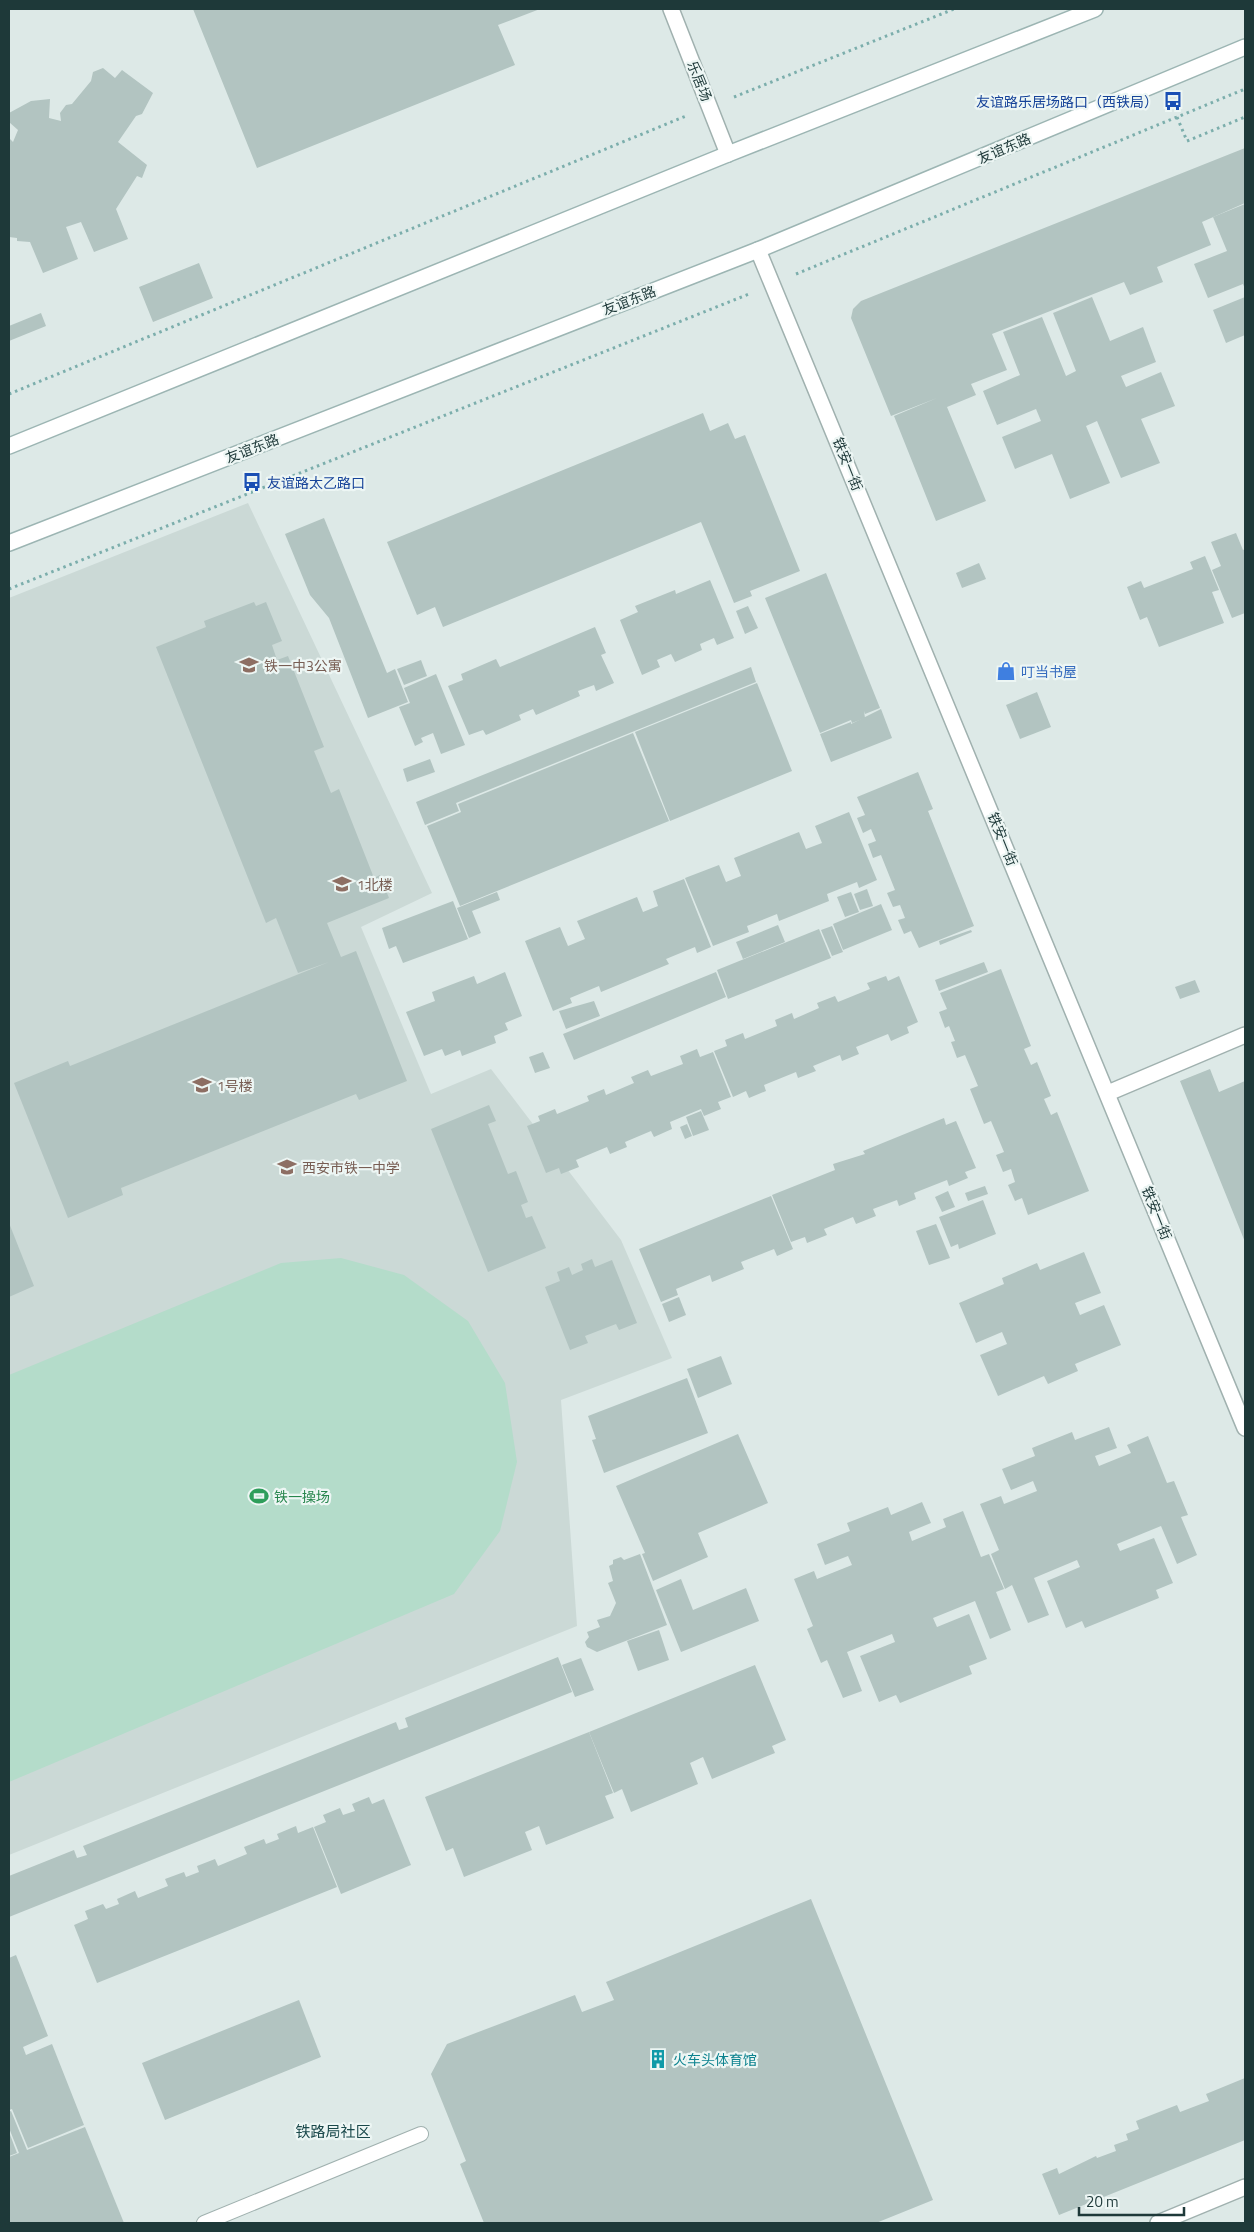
<svg xmlns="http://www.w3.org/2000/svg" width="1254" height="2232" font-family="'Titillium Web','Noto Sans SC',sans-serif">
  <style>
    .built { fill: #cbd9d6 }
    .green { fill: #b4dcca }
    .building { fill: #b2c4c1 }
    .lines { fill: none; stroke-linecap: round; stroke-linejoin: round }
    .service-casing { stroke: #a0b1af; stroke-width: 16 }
    .minor-casing { stroke: #a0b1af; stroke-width: 18 }
    .tertiary-casing { stroke: #a0b1af; stroke-width: 18 }
    .secondary-casing { stroke: #9cb5b3; stroke-width: 18 }
    .path { stroke: #7caeac; stroke-width: 3; stroke-dasharray: 2.5 4; stroke-linecap: butt }
    .service { stroke: #fff; stroke-width: 14 }
    .minor { stroke: #fff; stroke-width: 15 }
    .tertiary { stroke: #fff; stroke-width: 15 }
    .secondary { stroke: #fff; stroke-width: 15 }
    .labels { text-anchor: middle; dominant-baseline: central; stroke-width: 4.5; stroke-linejoin: round; paint-order: stroke }
    .street-label { font-size: 14px; fill: #1e3939; stroke: #edf6f4 }
    .transit-label { font-size: 14px; fill: #164399; stroke: #edf6f4; text-anchor: end }
    .education-label { font-size: 14px; fill: #785e54; stroke: #edf6f4; text-anchor: start }
    .shop-label { font-size: 14px; fill: #366cbe; stroke: #edf6f4; text-anchor: start }
    .leisure-label { font-size: 14px; fill: #27864d; stroke: #edf6f4; text-anchor: start }
    .culture-label { font-size: 14px; fill: #0d838f; stroke: #edf6f4; text-anchor: start }
    .neighbourhood-label { font-size: 15px; fill: #1a494b; stroke: #edf6f4 }
  </style>
  <rect width="100%" height="100%" fill="#dde9e7"/>
  <polygon class="built" points="248,503 432,893 361,927 431,1094 491,1069 621,1240 672,1358 561,1400 577,1626 9,1855 9,598"/>
  <polygon class="green" points="341,1258 404,1275 468,1321 505,1383 517,1462 500,1531 454,1594 9,1782 9,1375 281,1263"/>
  <g class="building">
    <polygon points="193,9 540,9 498,25 515,65 257,168"/>
    <polygon points="103,68 115,78 122,70 153,93 142,114 136,116 118,142 147,165 142,178 137,176 116,209 128,239 94,252 81,222 66,227 78,259 43,273 30,242 17,241 17,238 9,237 9,138 13,142 18,130 9,122 9,113 31,101 50,99 49,118 61,121 60,113 66,105 72,104 91,81 93,72"/>
    <polygon points="1245,148 1245,203 1202,222 1211,245 1157,267 1163,282 1130,295 1124,282 992,334 1007,370 971,384 976,395 947,407 986,501 936,521 894,416 937,398 891,416 851,318 853,309 861,301"/>
    <polygon points="1245,204 1245,289 1243,284 1208,298 1194,264 1227,251 1213,217"/>
    <polygon points="199,263 213,298 153,322 139,287"/>
    <polygon points="1092,297 1110,341 1143,327 1156,362 1121,376 1126,387 1161,372 1175,406 1141,419 1160,463 1121,478 1097,421 1086,426 1110,483 1070,499 1052,454 1015,469 1002,437 1041,421 1036,409 997,425 983,391 1020,375 1003,332 1042,317 1066,376 1076,371 1053,313"/>
    <polygon points="1245,297 1245,335 1226,343 1213,310"/>
    <polygon points="41,313 46,326 9,341 9,326"/>
    <polygon points="703,413 710,431 728,423 735,439 745,435 800,571 750,591 752,596 734,603 701,522 443,627 435,607 417,615 387,542"/>
    <polygon points="324,518 387,673 395,669 408,702 368,718 329,618 310,595 285,534"/>
    <polygon points="1236,533 1243,550 1245,549 1245,613 1232,618 1212,570 1221,566 1211,542"/>
    <polygon points="1205,556 1219,590 1212,592 1224,623 1159,647 1147,617 1140,620 1127,587 1141,581 1144,588 1193,569 1190,562"/>
    <polygon points="979,563 986,579 962,588 956,573"/>
    <polygon points="826,573 880,708 865,714 864,711 865,718 852,723 851,720 820,733 765,598"/>
    <polygon points="710,580 734,638 717,645 714,638 700,644 702,650 675,662 671,654 657,660 660,667 642,675 620,620 638,612 635,606 675,590 676,594"/>
    <polygon points="254,602 256,606 266,602 282,641 272,645 277,660 288,656 324,747 314,751 331,793 339,789 374,878 380,875 389,898 327,923 341,957 356,951 407,1081 359,1100 356,1094 121,1188 123,1195 68,1218 14,1083 68,1061 70,1066 329,962 298,973 276,918 266,923 156,647 206,627 204,621"/>
    <polygon points="748,606 758,628 745,634 736,611"/>
    <polygon points="595,627 606,653 601,655 614,683 596,691 594,685 578,691 580,696 536,715 533,709 519,715 521,720 486,735 483,730 469,735 448,686 463,680 461,674 496,659 500,667"/>
    <polygon points="421,660 427,676 404,685 397,669"/>
    <polygon points="751,667 756,682 456,803 459,811 425,825 416,802"/>
    <polygon points="436,674 465,745 441,754 433,733 421,738 423,742 415,746 399,707 410,703 404,688"/>
    <polygon points="757,683 792,771 670,821 635,732"/>
    <polygon points="1037,692 1051,727 1020,739 1006,705"/>
    <polygon points="881,709 892,738 831,762 820,734 851,722 851,724"/>
    <polygon points="633,733 669,821 460,906 427,826 461,812 458,804"/>
    <polygon points="430,759 435,772 407,782 403,769"/>
    <polygon points="918,772 933,809 928,811 974,926 919,948 911,931 904,934 898,920 905,918 900,905 893,907 887,893 895,890 881,855 873,858 868,844 876,841 871,829 863,833 857,818 865,815 857,797"/>
    <polygon points="849,812 877,880 859,888 857,882 827,894 829,901 779,921 777,914 747,926 749,932 713,946 685,878 719,865 726,882 741,876 734,858 799,832 806,849 822,843 815,826"/>
    <polygon points="684,879 711,947 697,953 695,947 666,959 669,964 601,992 599,986 570,998 572,1003 553,1011 525,941 560,927 568,946 585,939 577,921 637,897 643,912 658,906 653,891"/>
    <polygon points="867,889 873,906 860,910 854,894"/>
    <polygon points="497,892 500,900 472,911 481,933 469,938 457,908"/>
    <polygon points="851,892 859,912 845,917 837,897"/>
    <polygon points="453,901 468,939 403,963 396,946 389,949 382,928"/>
    <polygon points="881,904 892,930 843,950 833,924"/>
    <polygon points="778,925 785,942 743,959 736,942"/>
    <polygon points="832,926 843,952 832,956 821,930"/>
    <polygon points="819,929 831,958 728,999 717,970"/>
    <polygon points="971,930 972,932 940,945 939,941"/>
    <polygon points="984,962 988,972 939,991 935,980"/>
    <polygon points="1001,969 1031,1046 1024,1049 1031,1065 1037,1062 1051,1096 1044,1099 1051,1115 1057,1112 1089,1191 1028,1215 1022,1198 1015,1201 1008,1185 1015,1182 1011,1169 1003,1172 996,1155 1004,1152 991,1121 984,1124 970,1089 978,1086 965,1055 957,1058 951,1042 955,1041 949,1026 945,1028 939,1012 947,1009 940,993"/>
    <polygon points="505,972 522,1016 505,1023 508,1030 494,1036 496,1043 462,1056 460,1050 445,1056 442,1049 424,1056 406,1012 435,1001 432,992 474,976 477,984"/>
    <polygon points="716,972 726,997 574,1060 563,1034"/>
    <polygon points="886,976 888,981 899,976 918,1022 907,1027 909,1033 891,1041 888,1034 856,1047 859,1054 842,1061 840,1055 813,1066 816,1071 798,1078 796,1072 764,1085 766,1091 749,1098 746,1091 733,1097 714,1051 727,1046 725,1040 743,1033 745,1039 777,1026 775,1020 792,1013 794,1019 819,1008 817,1003 835,996 838,1002 870,989 867,983"/>
    <polygon points="1195,980 1200,992 1180,999 1175,987"/>
    <polygon points="594,1001 600,1016 566,1029 559,1011"/>
    <polygon points="697,1049 700,1057 713,1052 731,1097 718,1102 721,1109 704,1116 701,1109 670,1122 672,1129 654,1137 651,1131 625,1142 627,1147 610,1154 607,1147 576,1160 579,1167 561,1174 559,1168 546,1173 527,1126 540,1121 538,1116 555,1109 557,1114 589,1101 587,1096 604,1089 606,1095 634,1083 631,1077 648,1070 651,1076 683,1064 680,1056"/>
    <polygon points="543,1052 550,1068 535,1073 529,1057"/>
    <polygon points="1210,1069 1219,1092 1245,1081 1245,1242 1180,1081"/>
    <polygon points="489,1105 496,1121 488,1124 508,1174 516,1171 528,1202 521,1205 526,1218 532,1216 546,1248 488,1272 431,1129"/>
    <polygon points="701,1111 709,1130 693,1136 686,1117"/>
    <polygon points="944,1118 946,1125 956,1121 976,1168 965,1172 968,1178 949,1186 947,1180 914,1193 916,1199 899,1206 897,1200 873,1209 876,1216 856,1224 853,1217 824,1229 827,1235 807,1243 805,1237 791,1242 772,1195 835,1170 833,1164 865,1154 863,1151"/>
    <polygon points="687,1124 692,1136 685,1139 680,1127"/>
    <polygon points="985,1186 988,1194 968,1201 965,1193"/>
    <polygon points="948,1191 955,1207 942,1212 935,1197"/>
    <polygon points="771,1196 793,1249 777,1256 774,1249 741,1262 744,1269 712,1282 710,1275 676,1289 678,1295 661,1302 639,1249"/>
    <polygon points="983,1200 996,1234 959,1249 958,1244 951,1247 939,1217"/>
    <polygon points="9,1223 34,1286 9,1297"/>
    <polygon points="936,1224 950,1258 929,1265 916,1231"/>
    <polygon points="1084,1252 1101,1293 1075,1303 1080,1315 1104,1305 1121,1345 1075,1364 1078,1371 1048,1384 1044,1376 998,1396 980,1355 1007,1344 1002,1332 976,1343 959,1303 1004,1284 1002,1278 1037,1263 1040,1270"/>
    <polygon points="592,1259 595,1267 612,1260 637,1323 619,1330 616,1324 585,1336 588,1343 570,1350 545,1287 560,1281 557,1272 569,1267 572,1275 583,1270 581,1264"/>
    <polygon points="679,1297 686,1315 669,1322 662,1304"/>
    <polygon points="721,1356 732,1384 698,1398 687,1369"/>
    <polygon points="687,1378 708,1433 604,1473 592,1440 596,1439 588,1416"/>
    <polygon points="1109,1427 1117,1448 1095,1456 1099,1466 1131,1453 1127,1445 1148,1436 1167,1483 1174,1481 1188,1515 1181,1517 1197,1555 1177,1564 1161,1526 1117,1544 1120,1551 1154,1538 1173,1583 1156,1590 1159,1598 1085,1628 1082,1621 1066,1628 1047,1581 1080,1567 1077,1560 1034,1578 1049,1615 1028,1623 1012,1585 1005,1589 991,1554 999,1550 980,1504 1001,1496 1004,1504 1037,1491 1033,1481 1011,1490 1002,1469 1035,1456 1032,1448 1072,1432 1075,1440"/>
    <polygon points="738,1434 768,1503 698,1533 708,1557 653,1581 642,1554 645,1553 616,1486"/>
    <polygon points="922,1502 931,1523 909,1532 912,1541 946,1527 943,1519 963,1511 981,1557 989,1554 1004,1589 996,1592 1011,1630 990,1639 975,1601 933,1618 937,1627 969,1614 987,1659 969,1666 972,1674 900,1703 896,1695 879,1702 860,1656 895,1642 892,1634 847,1652 862,1691 843,1698 827,1660 821,1663 807,1629 813,1626 794,1579 814,1571 817,1579 852,1565 848,1556 825,1565 817,1544 850,1531 847,1523 888,1507 891,1515"/>
    <polygon points="640,1554 667,1625 597,1652 587,1647 585,1642 589,1637 587,1632 600,1627 597,1620 610,1616 616,1603 608,1583 613,1581 609,1566 613,1564 613,1560 621,1557 624,1560"/>
    <polygon points="681,1579 693,1610 746,1588 759,1621 681,1652 656,1590"/>
    <polygon points="659,1630 669,1660 638,1671 627,1641"/>
    <polygon points="558,1657 572,1692 9,1917 9,1876 74,1850 77,1858 87,1855 83,1846 396,1722 399,1730 408,1727 405,1718"/>
    <polygon points="581,1658 594,1690 575,1697 562,1665"/>
    <polygon points="755,1665 786,1740 772,1746 775,1753 712,1779 703,1757 690,1763 698,1784 631,1812 622,1789 614,1793 589,1732"/>
    <polygon points="589,1732 613,1793 605,1796 614,1818 546,1845 539,1826 525,1832 532,1850 464,1877 453,1848 446,1851 425,1797"/>
    <polygon points="369,1797 372,1804 384,1799 411,1865 341,1894 314,1827 326,1822 323,1815 340,1808 343,1815 355,1811 352,1804"/>
    <polygon points="296,1826 298,1833 313,1827 337,1887 97,1983 74,1925 88,1919 85,1911 103,1904 106,1909 119,1904 117,1899 135,1891 138,1898 168,1886 165,1879 184,1872 186,1877 199,1872 197,1866 215,1859 218,1866 247,1854 244,1847 264,1839 266,1844 279,1839 277,1834"/>
    <polygon points="811,1899 933,2200 876,2223 484,2223 460,2164 466,2161 431,2074 447,2044 575,1995 582,2012 614,2000 606,1982"/>
    <polygon points="16,1955 48,2036 23,2047 26,2055 52,2044 84,2125 28,2148 12,2109 9,2110 9,1958"/>
    <polygon points="299,2000 321,2057 165,2120 142,2063"/>
    <polygon points="1245,2078 1245,2140 1059,2215 1042,2174 1057,2168 1059,2174 1096,2156 1097,2158 1116,2151 1114,2145 1128,2140 1126,2134 1139,2129 1136,2121 1177,2105 1180,2112 1209,2101 1206,2094"/>
    <polygon points="11,2111 27,2150 85,2127 124,2223 9,2223 9,2157 19,2153 9,2128 9,2112"/>
    <polygon points="9,2132 17,2153 9,2156"/>
  </g>
  <g class="lines">
    <g class="service-casing">
      <polyline id="service" points="204,2223 421,2134"/>
    </g>
    <g class="minor-casing">
      <g id="minor">
        <polyline points="1108,1093 1245,1035"/>
        <polyline points="1158,2223 1245,2187"/>
      </g>
    </g>
    <g class="tertiary-casing">
      <g id="tertiary">
        <polyline points="671,9 728,154"/>
        <polyline points="758,250 1245,1428"/>
      </g>
    </g>
    <g class="secondary-casing">
      <g id="secondary">
        <polyline points="9,446 728,154 1095,9"/>
        <polyline points="9,543 758,250 1245,47"/>
      </g>
    </g>
    <g class="path">
      <polyline points="734,97 954,9"/>
      <polyline points="1177,117 1187,141 1245,117"/>
      <polyline points="796,274 1245,89"/>
      <polyline points="9,394 686,116"/>
      <polyline points="9,589 749,294"/>
    </g>
    <use href="#service" class="service"/>
    <use href="#minor" class="minor"/>
    <use href="#tertiary" class="tertiary"/>
    <use href="#secondary" class="secondary"/>
  </g>
  <defs>
    <g id="bus-bare" transform="scale(1.5)"><path d="M-5-6H5V4H4V6H2V4H-2V6H-4V4H-5ZM-3.5-4V0h7V-4ZM-3.5 1.2v1.5H-2V1.2ZM2 1.2v1.5H3.5V1.2Z" fill="#1a4fb4" stroke="#edf6f4" stroke-width="2.5" paint-order="stroke"/></g>
    <g id="school-bare" transform="scale(1.5)"><path d="M0-5L7-2L0 1L-7-2ZM-4 1L0 2.5L4 1V4Q0 6-4 4Z" fill="#8d6e63" stroke="#edf6f4" stroke-width="2.5" paint-order="stroke"/></g>
    <g id="shop-bare" transform="scale(1.5)"><path d="M-5-2.5h2.3a2.7 3.5 0 0 1 5.4 0H5L5.5 6h-11ZM-1.5-2.5h3a1.5 2.3 0 0 0-3 0Z" fill="#3f7fe0" stroke="#edf6f4" stroke-width="2.5" paint-order="stroke"/></g>
    <g id="stadium-bare" transform="scale(1.5)"><path d="M0-5a6.5 5 0 1 0 0 10a6.5 5 0 1 0 0-10ZM-3.5-1.8h7v3.6h-7Z" fill="#2e9e5b" stroke="#edf6f4" stroke-width="2.5" paint-order="stroke"/></g>
    <g id="building-bare" transform="scale(1.5)"><path d="M-4-6H4V6H1V3H-1V6H-4ZM-2.5-4.3h1.7v1.8h-1.7ZM.8-4.3h1.7v1.8H.8ZM-2.5-1h1.7V.8h-1.7ZM.8-1h1.7V.8H.8Z" fill="#0f9aa8" stroke="#edf6f4" stroke-width="2.5" paint-order="stroke"/></g>
  </defs>
  <g fill-rule="evenodd">
    <use href="#bus-bare" x="1173" y="101"/>
    <use href="#bus-bare" x="252" y="482"/>
    <use href="#school-bare" x="249" y="665"/>
    <use href="#shop-bare" x="1006" y="671"/>
    <use href="#school-bare" x="342" y="884"/>
    <use href="#school-bare" x="202" y="1085"/>
    <use href="#school-bare" x="287" y="1167"/>
    <use href="#stadium-bare" x="259" y="1496"/>
    <use href="#building-bare" x="658" y="2059"/>
  </g>
  <g class="labels">
    <g class="street-label">
      <text transform="translate(700 81) rotate(68)">乐居场</text>
      <text transform="translate(1004 148) rotate(-23)">友谊东路</text>
      <text transform="translate(629 300) rotate(-21)">友谊东路</text>
      <text transform="translate(252 448) rotate(-21)">友谊东路</text>
      <text transform="translate(848 464) rotate(68)">铁安一街</text>
      <text transform="translate(1003 839) rotate(68)">铁安一街</text>
      <text transform="translate(1157 1213) rotate(68)">铁安一街</text>
    </g>
    <g class="transit-label">
      <text x="1158" y="101">友谊路乐居场路口（西铁局）</text>
      <text x="267" y="482" text-anchor="start">友谊路太乙路口</text>
    </g>
    <g class="education-label">
      <text x="264" y="665">铁一中3公寓</text>
      <text x="357" y="884">1北楼</text>
      <text x="217" y="1085">1号楼</text>
      <text x="302" y="1167">西安市铁一中学</text>
    </g>
    <g class="shop-label">
      <text x="1021" y="671">叮当书屋</text>
    </g>
    <g class="leisure-label">
      <text x="274" y="1496">铁一操场</text>
    </g>
    <g class="culture-label">
      <text x="673" y="2059">火车头体育馆</text>
    </g>
    <g class="neighbourhood-label">
      <text x="333" y="2131">铁路局社区</text>
    </g>
  </g>
  <rect width="1254" height="2232" fill="none" stroke="#1e3939" stroke-width="20"/>
  <path d="M1079 2207v8h105v-8" fill="none" stroke="#1e3939" stroke-width="2.5"/>
  <text x="1086" y="2207" font-size="15" fill="#1e3939" stroke="#edf6f4" stroke-width="4" paint-order="stroke">20 m</text>
</svg>
